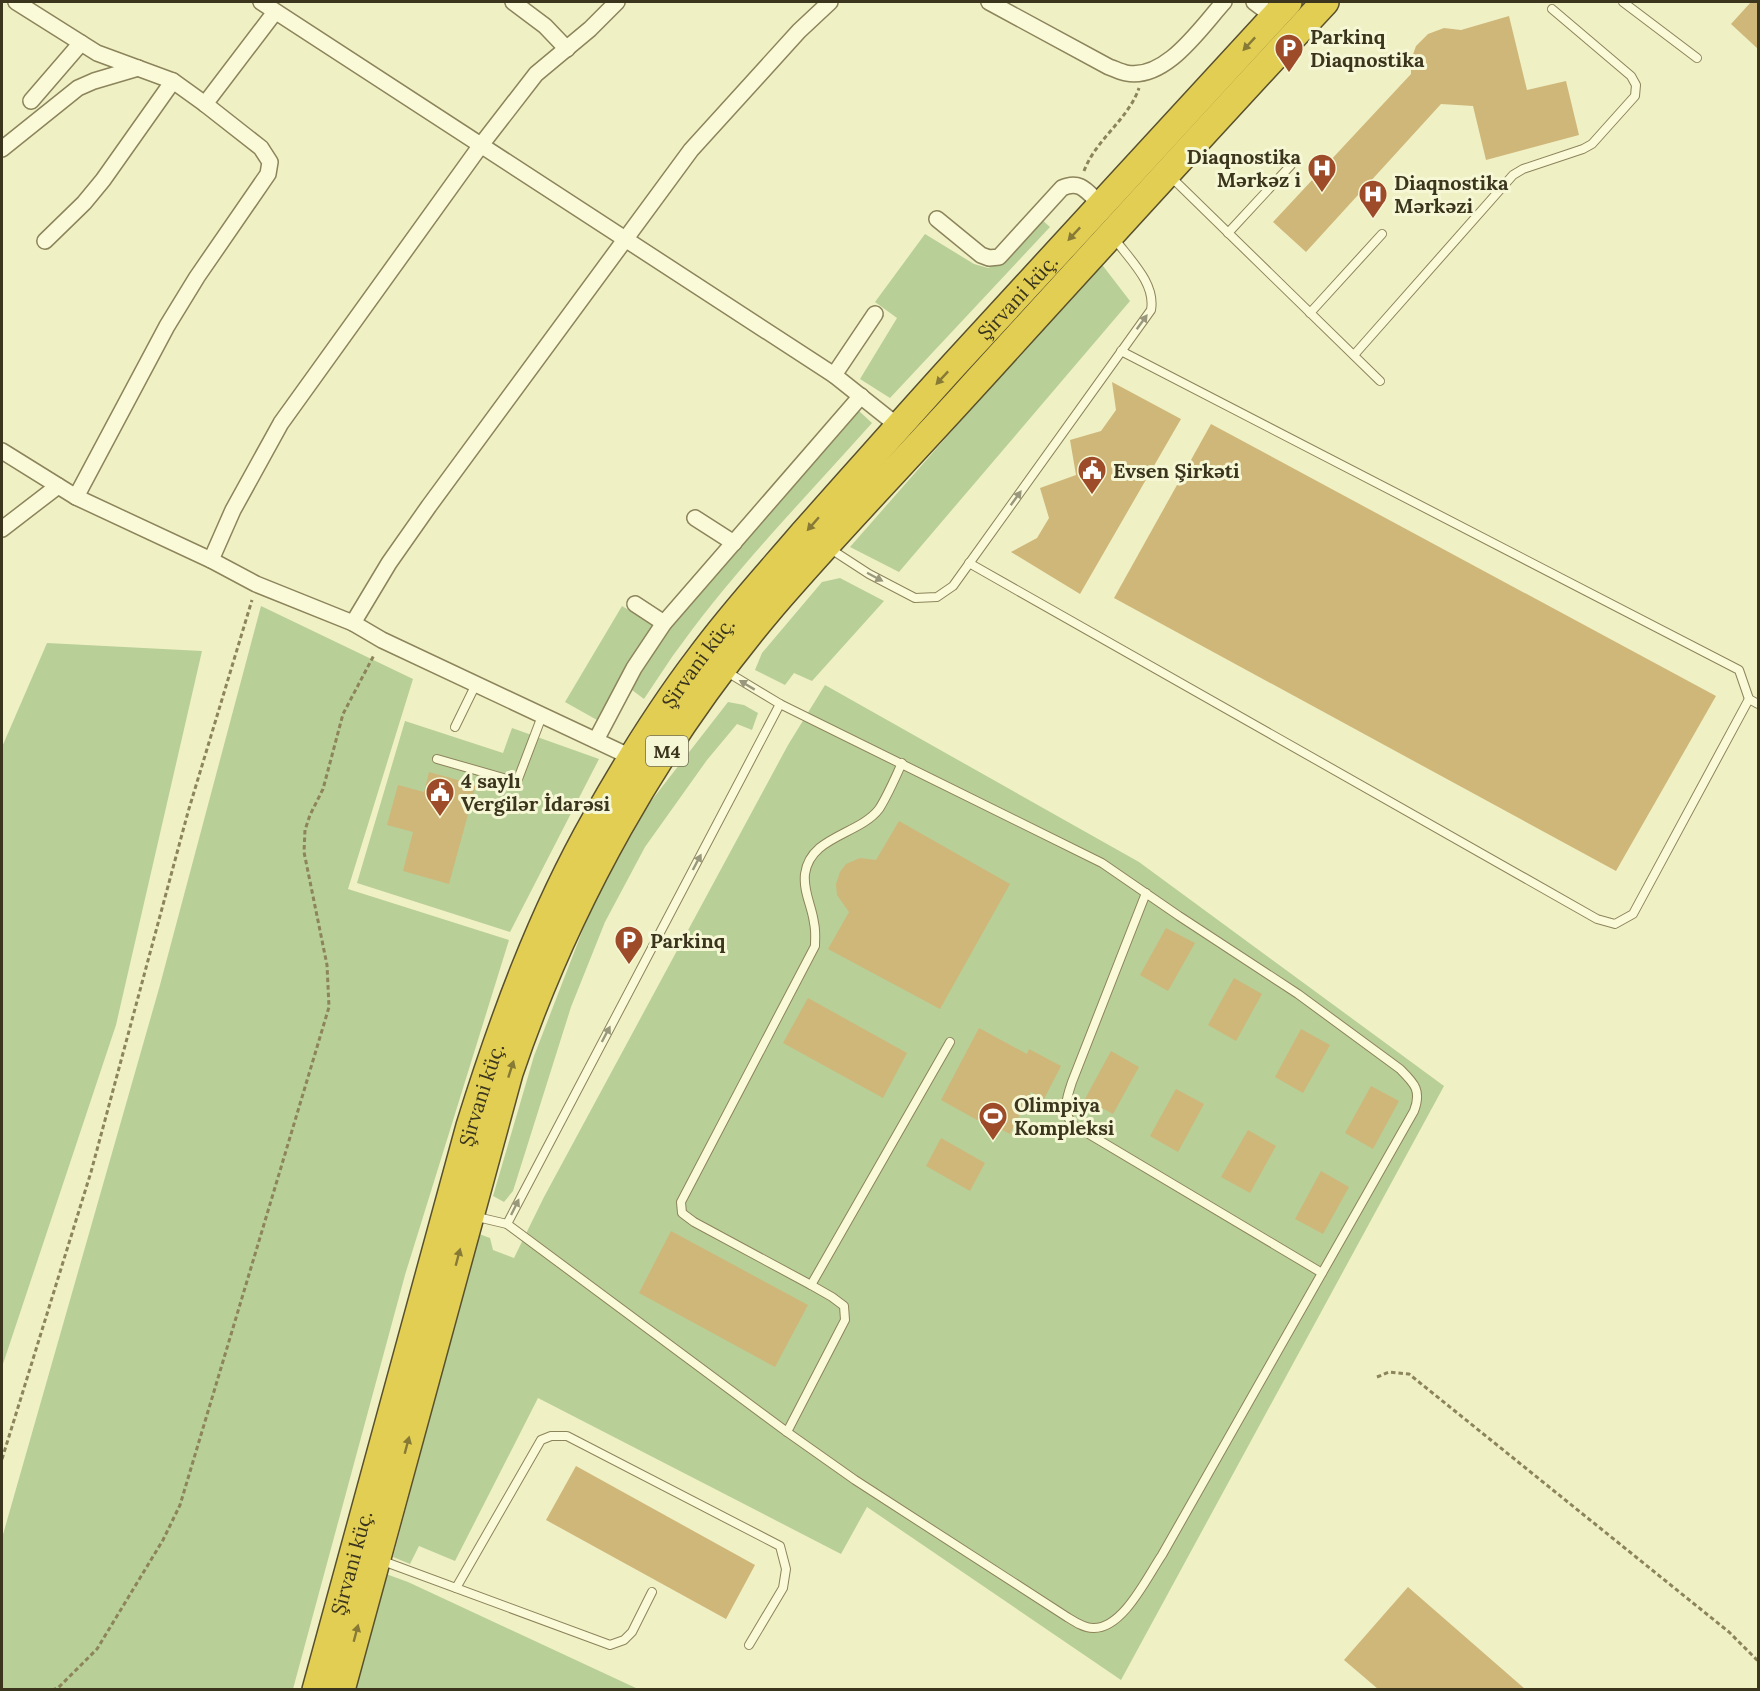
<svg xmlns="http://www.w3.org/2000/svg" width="1760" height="1691" font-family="Lora,serif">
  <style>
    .green { fill: #b8cf98 }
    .building { fill: #cfb779 }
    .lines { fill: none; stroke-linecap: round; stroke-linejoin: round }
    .lane-casing { stroke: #8c845a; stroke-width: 10 }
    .street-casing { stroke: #8c845a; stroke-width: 18 }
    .highway-casing { stroke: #59502e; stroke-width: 30 }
    .path { stroke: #8c845a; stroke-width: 3; stroke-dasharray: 4.5 3; stroke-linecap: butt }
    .lane { stroke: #fafad9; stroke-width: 8 }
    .street { stroke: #fafad9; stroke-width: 15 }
    .highway { stroke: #e2ce53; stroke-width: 27 }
    .oneway { fill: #867a36 }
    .oneway2 { fill: #9a987c }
    .labels { text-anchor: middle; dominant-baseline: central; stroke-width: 6; stroke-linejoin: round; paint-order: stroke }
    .shield { fill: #f6f7d5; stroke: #736f55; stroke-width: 1.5 }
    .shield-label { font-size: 18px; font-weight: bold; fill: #3b351e }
    .poi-label { font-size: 20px; font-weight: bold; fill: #3b351e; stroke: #f6f7d5; text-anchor: start }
    .street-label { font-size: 20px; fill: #3b351e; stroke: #f6f7d5 }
  </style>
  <rect width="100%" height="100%" fill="#f0f0c5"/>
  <g class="green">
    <polygon points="1040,218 1050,227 890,398 860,379 897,318 875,302 925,234 974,264 988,268 998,263"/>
    <polygon points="1100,262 1130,301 899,572 850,547"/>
    <path d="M859,411L872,423C808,495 740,564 683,642C669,660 657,680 644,699L628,687L664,634Z"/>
    <polygon points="840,578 884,601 812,681 794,673 785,685 755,670 762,653 822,582"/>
    <polygon points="261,606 413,679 348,889 509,940 405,1275 293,1689 2,1689 2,1538 160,985"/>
    <polygon points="622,606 655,626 597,720 565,702"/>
    <polygon points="47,643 202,651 116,1025 2,1367 2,747"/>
    <polygon points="825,685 1139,862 1444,1086 1121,1680 867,1507 841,1554 538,1398 455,1561 419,1546 410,1564 393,1557 479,1234 490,1238 493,1250 514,1258 544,1197 788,745"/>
    <polygon points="728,702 744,705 758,713 752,730 737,724 707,760 645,847 605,922 571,1007 513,1191 504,1202 493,1196 534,1056 592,906 648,805"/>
    <polygon points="405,721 503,753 512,728 599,759 510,932 357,883"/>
    <polygon points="386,1574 408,1582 638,1689 354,1690"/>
  </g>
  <g class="building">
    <polygon points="1751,2 1758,2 1758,49 1731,24"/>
    <polygon points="1509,16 1527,90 1566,81 1579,135 1486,160 1473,106 1441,104 1306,252 1273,222 1411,74 1411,60 1416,46 1428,34 1444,28 1461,30"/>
    <polygon points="1112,382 1181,419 1080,594 1011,552 1037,538 1049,518 1040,488 1076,475 1070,440 1101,431 1116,410"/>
    <polygon points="1211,424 1716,696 1616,871 1114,598"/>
    <polygon points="429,772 476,785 449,884 403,871 413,832 387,825 398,785 424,792"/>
    <polygon points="899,821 1010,884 940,1009 828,949 849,912 837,895 836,884 840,872 846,864 860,858 876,860"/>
    <polygon points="1166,928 1195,943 1168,991 1140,975"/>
    <polygon points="1234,978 1262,994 1236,1041 1208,1025"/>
    <polygon points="808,998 907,1053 883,1098 783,1043"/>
    <polygon points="979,1028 1027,1054 1029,1049 1061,1066 1044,1099 1031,1092 1010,1134 979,1118 977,1120 941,1100"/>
    <polygon points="1301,1029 1330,1045 1303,1093 1275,1077"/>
    <polygon points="1111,1051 1139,1067 1113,1114 1085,1099"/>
    <polygon points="1371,1086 1399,1101 1373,1149 1345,1133"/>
    <polygon points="1176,1089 1204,1104 1178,1152 1150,1136"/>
    <polygon points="1248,1130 1276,1146 1250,1193 1221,1177"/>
    <polygon points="941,1138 985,1163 970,1191 926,1166"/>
    <polygon points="1321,1171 1349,1187 1323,1234 1295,1219"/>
    <polygon points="671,1231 808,1305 775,1367 639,1293"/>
    <polygon points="576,1466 755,1565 726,1619 546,1520"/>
    <polygon points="1408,1587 1525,1689 1378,1689 1344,1660"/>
  </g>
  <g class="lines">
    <g class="lane-casing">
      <g id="lane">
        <polyline points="1623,2 1697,58"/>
        <polyline points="1170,176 1380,381"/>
        <polyline points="1228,233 1291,165"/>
        <polyline points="1310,313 1382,234"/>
        <polyline points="1121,351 1739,670 1749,699 1758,704"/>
        <polyline points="1354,355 1513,175 1523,169 1583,149 1592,144 1635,96 1636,85 1631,76 1552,9"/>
        <path d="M829,548L869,574L915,598L937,597L953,586L1151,310C1156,283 1129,259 1114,238"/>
        <polyline points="969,563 1597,919 1615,924 1633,914 1749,699"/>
        <polyline points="455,727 476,684"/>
        <polyline points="437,759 510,780 518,779 542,716"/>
        <path d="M1146,893L1072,1082C1067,1097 1062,1110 1072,1124L1322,1273"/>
        <polyline points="473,1216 507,1224 780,704 727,672"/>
        <path d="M507,1224L787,1432L855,1480L1067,1617C1075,1622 1084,1628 1093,1628C1123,1629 1147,1577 1162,1555L1414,1111C1422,1090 1414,1083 1400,1069L1298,994L1179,916L1102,863L780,704"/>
        <polyline points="811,1285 950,1042"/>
        <path d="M787,1432L845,1320L844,1306L832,1297L811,1285L694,1222L682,1213L681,1202L815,946C815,939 816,931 814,923C812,906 803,892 805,874C810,836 859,835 879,809C888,795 895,778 902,763"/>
        <polyline points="380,1560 610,1645 624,1640 632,1632 652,1592"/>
        <polyline points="456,1588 541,1440 551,1436 567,1436 780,1546 786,1569 783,1588 749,1645"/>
      </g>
    </g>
    <g class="street-casing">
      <g id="street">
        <polyline points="16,2 97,53 173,81 205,104 261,148 270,162 268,174 197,277 167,326 76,497"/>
        <polyline points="261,2 834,375 898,426"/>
        <polyline points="513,2 545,26 567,49"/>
        <path d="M989,2L1109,67C1115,69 1121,72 1126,73C1166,81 1201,27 1224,2"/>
        <polyline points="1254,2 1274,17"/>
        <polyline points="31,101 81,43"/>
        <polyline points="205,104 275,12"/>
        <polyline points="2,149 78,88 94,81 138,68"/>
        <path d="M937,219L981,255L989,258L999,257L1062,188C1081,179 1088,193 1101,205"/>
        <polyline points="45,241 84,203 103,180 173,81"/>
        <polyline points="834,375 875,314"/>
        <polyline points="2,451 76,497 211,560 256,584 353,623 382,640 633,758"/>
        <polyline points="695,518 734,543"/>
        <polyline points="2,529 58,486"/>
        <polyline points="211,560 233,510 281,423 481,145 536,74 590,29 617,2"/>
        <polyline points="635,604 664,623"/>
        <polyline points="353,623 389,563 429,506 691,150 799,31 830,2"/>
        <polyline points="596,740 634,668 664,623 861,396"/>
      </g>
    </g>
    <g class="highway-casing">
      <g id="highway">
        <path id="s1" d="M316,1690L470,1126C503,1020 541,916 596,819C627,764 661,709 699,659C731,615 768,575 803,534C853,478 903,421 954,365C1065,244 1177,123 1288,2"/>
        <path d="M341,1690L509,1073C566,904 657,742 772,606C833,535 898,468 961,399C1082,266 1203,133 1325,2"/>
      </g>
    </g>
    <g class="path">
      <path d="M1084,171C1096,139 1128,120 1139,88"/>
      <polyline points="1377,1377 1389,1372 1409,1374 1729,1632 1758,1661"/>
      <polyline points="2,1459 91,1172 188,812 252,600"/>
      <polyline points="52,1690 58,1688 97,1649 163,1540 180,1505 329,1007 327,965 304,852 305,830 310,815 323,789 343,714 374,655"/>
    </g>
    <use href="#lane" class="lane"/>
    <use href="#street" class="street"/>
    <use href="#highway" class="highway"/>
  </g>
  <defs><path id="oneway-solid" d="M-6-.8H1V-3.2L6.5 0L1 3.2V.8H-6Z" transform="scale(1.5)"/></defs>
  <g class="oneway">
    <use href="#oneway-solid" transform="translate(1249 44) rotate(133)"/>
    <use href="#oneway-solid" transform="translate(1074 234) rotate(133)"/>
    <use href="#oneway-solid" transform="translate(942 378) rotate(133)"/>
    <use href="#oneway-solid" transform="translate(813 524) rotate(131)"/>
    <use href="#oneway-solid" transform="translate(511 1069) rotate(-72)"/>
    <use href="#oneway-solid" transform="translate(458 1257) rotate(-75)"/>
    <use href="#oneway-solid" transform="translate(407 1445) rotate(-75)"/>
    <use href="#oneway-solid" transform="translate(356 1633) rotate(-75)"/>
  </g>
  <g class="oneway2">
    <use href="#oneway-solid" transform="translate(1142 322) rotate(-54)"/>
    <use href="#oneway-solid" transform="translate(1016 498) rotate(-54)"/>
    <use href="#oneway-solid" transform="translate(875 577) rotate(28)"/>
    <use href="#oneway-solid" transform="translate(747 685) rotate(-149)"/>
    <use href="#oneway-solid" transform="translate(697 862) rotate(-62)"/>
    <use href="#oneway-solid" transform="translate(606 1034) rotate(-62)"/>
    <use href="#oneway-solid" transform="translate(515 1207) rotate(-64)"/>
  </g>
  <defs>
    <g id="parking-pin" transform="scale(1.5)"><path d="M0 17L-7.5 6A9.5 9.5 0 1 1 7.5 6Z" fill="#9d4b28" stroke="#f6f7d5"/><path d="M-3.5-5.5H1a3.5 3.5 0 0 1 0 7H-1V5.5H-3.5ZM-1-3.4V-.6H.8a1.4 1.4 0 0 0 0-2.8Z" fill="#fff"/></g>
    <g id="hospital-pin" transform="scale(1.5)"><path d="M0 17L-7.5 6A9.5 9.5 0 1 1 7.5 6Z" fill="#9d4b28" stroke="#f6f7d5"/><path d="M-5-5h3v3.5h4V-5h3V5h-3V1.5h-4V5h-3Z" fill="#fff"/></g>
    <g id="civic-pin" transform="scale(1.5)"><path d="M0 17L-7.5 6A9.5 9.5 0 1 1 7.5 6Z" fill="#9d4b28" stroke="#f6f7d5"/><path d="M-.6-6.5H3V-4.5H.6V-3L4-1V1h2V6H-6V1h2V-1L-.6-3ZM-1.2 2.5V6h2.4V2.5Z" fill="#fff"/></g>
    <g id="stadium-pin" transform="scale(1.5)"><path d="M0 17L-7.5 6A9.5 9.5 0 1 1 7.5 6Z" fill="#9d4b28" stroke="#f6f7d5"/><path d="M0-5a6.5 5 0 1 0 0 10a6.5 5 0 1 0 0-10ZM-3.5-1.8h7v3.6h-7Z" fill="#fff"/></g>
  </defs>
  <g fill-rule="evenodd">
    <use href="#parking-pin" x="1289" y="48"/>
    <use href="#hospital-pin" x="1322" y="168"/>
    <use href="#hospital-pin" x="1373" y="194"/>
    <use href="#civic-pin" x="1092" y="470"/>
    <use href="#civic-pin" x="440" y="792"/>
    <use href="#parking-pin" x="629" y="940"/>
    <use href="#stadium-pin" x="993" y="1116"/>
  </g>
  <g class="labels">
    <rect class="shield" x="646" y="736" width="42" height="30" rx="4.5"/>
    <g class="shield-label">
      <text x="667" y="751">M4</text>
    </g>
    <g class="poi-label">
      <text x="1310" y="36">Parkinq<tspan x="1310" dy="23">Diaqnostika</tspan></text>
      <text x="1301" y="156" text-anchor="end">Diaqnostika<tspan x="1301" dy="23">Mərkəz i</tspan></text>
      <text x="1394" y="182">Diaqnostika<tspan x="1394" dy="23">Mərkəzi</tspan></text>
      <text x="1113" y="470">Evsen Şirkəti</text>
      <text x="461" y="780">4 saylı<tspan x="461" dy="23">Vergilər İdarəsi</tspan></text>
      <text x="650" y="940">Parkinq</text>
      <text x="1014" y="1104">Olimpiya<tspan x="1014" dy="23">Kompleksi</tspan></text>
    </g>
    <g class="street-label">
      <text stroke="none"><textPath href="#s1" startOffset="1590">Şirvani küç.</textPath></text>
      <text stroke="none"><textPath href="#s1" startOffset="1104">Şirvani küç.</textPath></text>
      <text stroke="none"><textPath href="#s1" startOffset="618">Şirvani küç.</textPath></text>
      <text stroke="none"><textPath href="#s1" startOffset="132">Şirvani küç.</textPath></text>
    </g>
  </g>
  <rect width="1760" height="1691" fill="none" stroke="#3b351e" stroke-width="6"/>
</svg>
